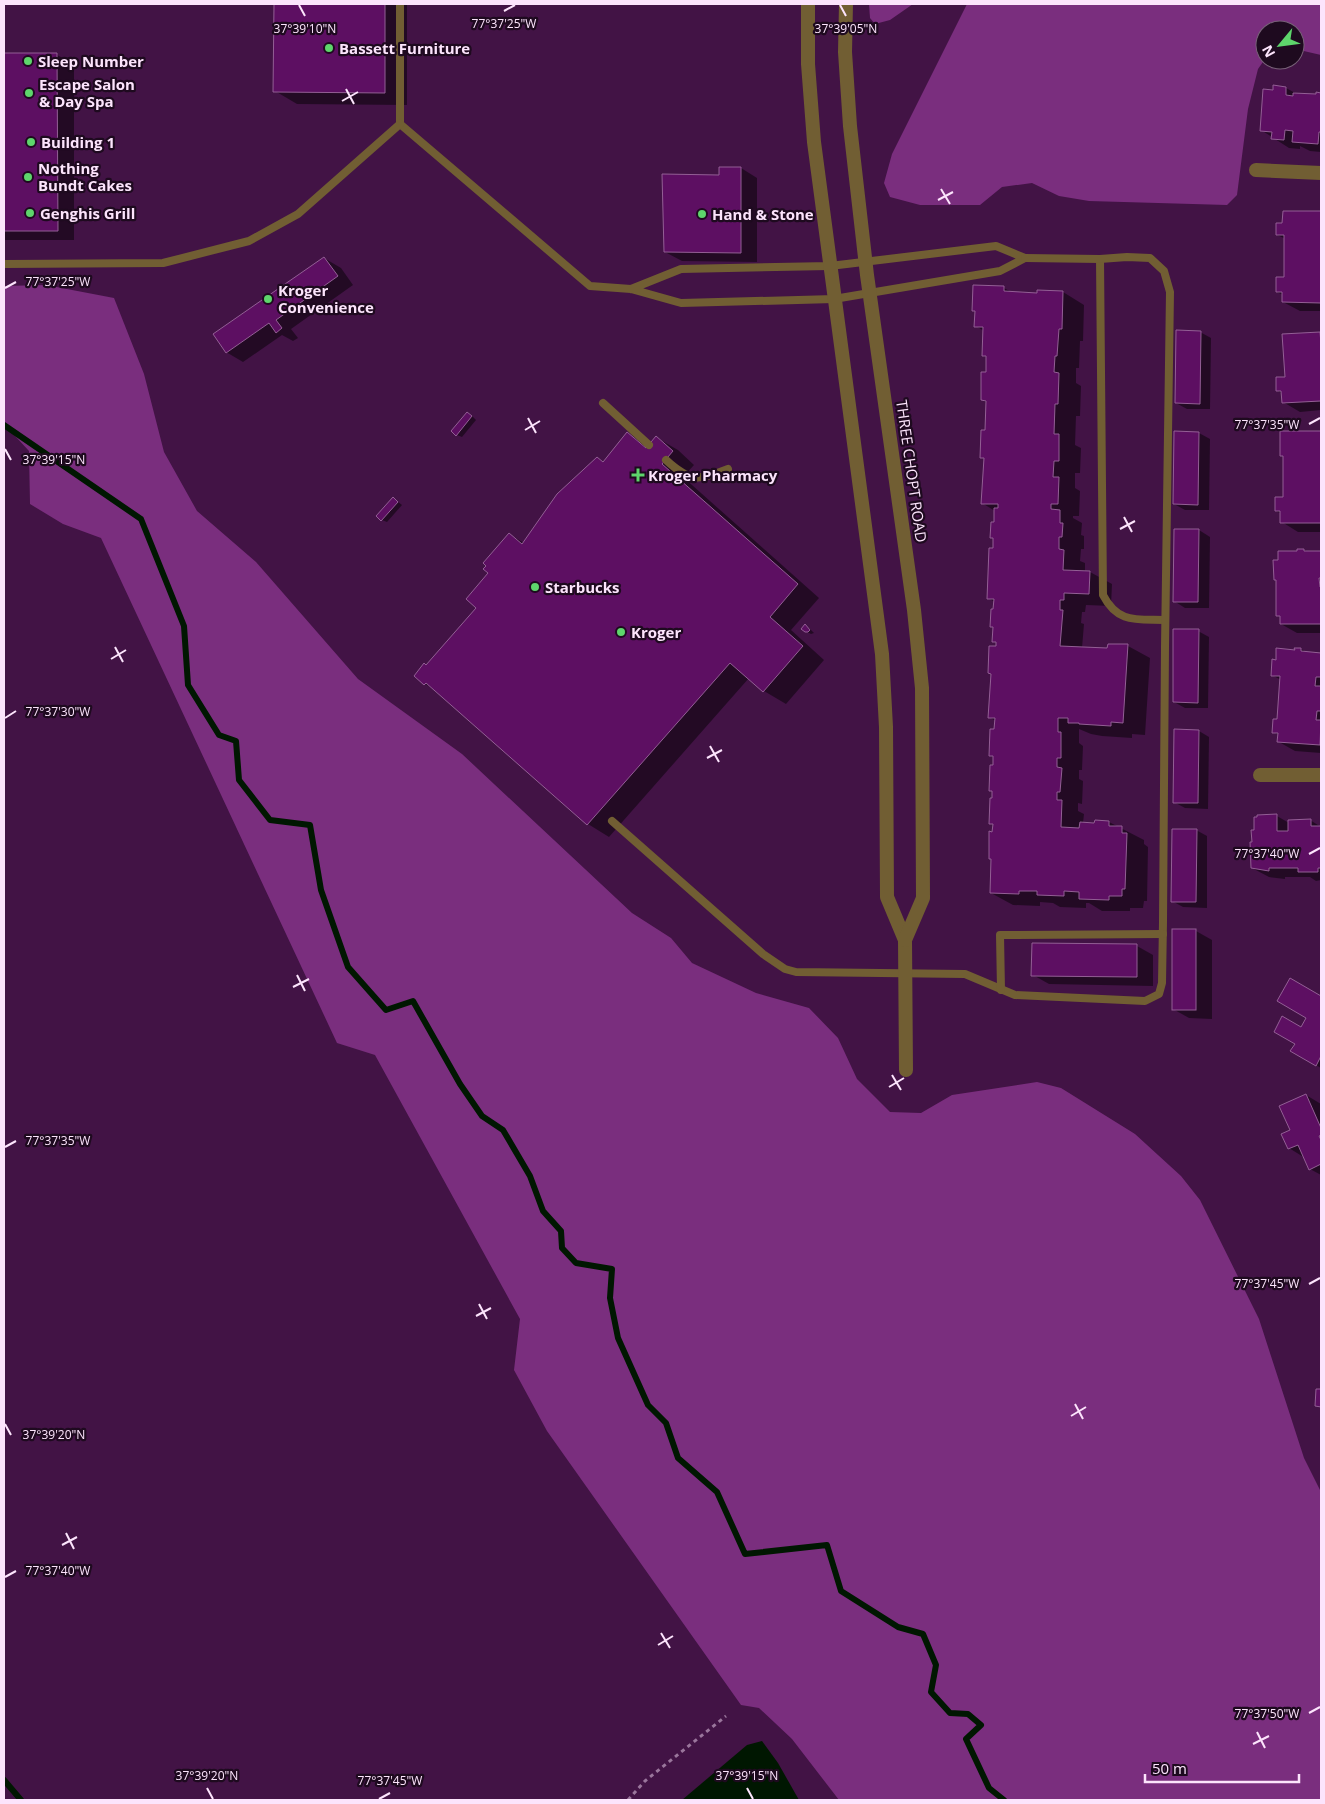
<svg xmlns="http://www.w3.org/2000/svg" width="1325" height="1804" font-family="'Open Sans',sans-serif">
  <style>
    .forest { fill: #7a2e7e }
    .water { fill: #001701 }
    .shadow { fill: #0007 }
    .lines { fill: none; stroke-linecap: round; stroke-linejoin: round }
    .stream { stroke: #001701; stroke-width: 6 }
    .building { fill: #5d0f62; stroke: #935f95 }
    .path { stroke: #9a769c; stroke-width: 3; stroke-dasharray: 4 4; stroke-linecap: butt }
    .service { stroke: #715e33; stroke-width: 8 }
    .minor { stroke: #715e33; stroke-width: 14 }
    .ticks { fill: none; stroke: #fce4fc; stroke-width: 2 }
    .poi-dot { fill: #5ed56c; stroke: #1e0a1f; stroke-width: 2 }
    .labels { text-anchor: middle; dominant-baseline: central; stroke-width: 4.5; stroke-linejoin: round; paint-order: stroke }
    .poi-label { font-size: 15px; font-weight: bold; fill: #fce4fc; stroke: #1e0a1f; text-anchor: start }
    .street-label { font-size: 15px; fill: #fce4fc; stroke: #1e0a1f }
    .ticks-label { font-size: 12px; text-anchor: middle; fill: #fce4fc; stroke: #1e0a1f; stroke-width: 4.5; stroke-linejoin: round; paint-order: stroke }
  </style>
  <rect width="100%" height="100%" fill="#421345"/>
  <g class="forest">
    <polygon points="869,4 913,4 890,20 875,24 870,18"/>
    <polygon points="967,4 1321,4 1321,55 1295,49 1295,30 1265,30 1265,59 1258,69 1248,109 1237,195 1227,205 1089,201 1059,196 1032,183 1002,187 980,205 920,205 890,197 884,183 892,154"/>
    <polygon points="46,285 114,298 144,374 164,452 197,511 256,562 358,679 462,754 632,913 671,938 692,963 756,993 809,1008 838,1038 857,1079 890,1112 921,1113 952,1095 1037,1082 1061,1088 1135,1134 1181,1176 1200,1200 1259,1319 1304,1458 1321,1492 1321,1800 839,1800 792,1739 759,1708 741,1705 547,1431 514,1370 520,1319 375,1055 337,1043 101,538 63,524 30,504 29,451 4,424 4,286"/>
  </g>
  <polygon class="water" points="762,1741 778,1763 799,1800 682,1800 747,1745"/>
  <g class="shadow">
    <polygon points="275,4 407,4 407,105 297,104 275,91"/>
    <polygon points="4,54 57,55 74,64 74,240 4,240"/>
    <polygon points="1286,88 1297,94 1317,96 1317,94 1321,94 1321,152 1310,151 1300,146 1300,149 1289,148 1261,130 1274,92"/>
    <polygon points="741,168 757,178 757,262 682,261 665,252 721,176"/>
    <polygon points="1284,212 1321,213 1321,311 1300,311 1283,302 1283,295 1277,292 1285,279 1286,239 1277,235 1284,225"/>
    <polygon points="324,258 341,268 353,285 291,329 298,338 293,341 282,335 243,362 226,352"/>
    <polygon points="1004,288 1013,293 1038,294 1063,292 1084,305 1083,341 1080,341 1079,368 1076,368 1076,383 1081,386 1080,416 1076,416 1075,445 1081,448 1080,473 1075,473 1075,488 1080,491 1079,516 1073,516 1073,518 1082,523 1081,535 1084,536 1084,549 1081,549 1080,561 1085,563 1085,572 1090,572 1112,584 1111,606 1086,605 1085,612 1082,612 1081,623 1084,624 1082,648 1109,649 1128,646 1150,658 1145,735 1132,734 1132,738 1102,736 1091,734 1079,729 1079,743 1083,746 1082,770 1079,770 1079,779 1083,781 1082,804 1078,803 1078,811 1084,814 1083,823 1109,822 1144,840 1144,844 1148,847 1147,901 1144,901 1143,908 1130,908 1130,911 1102,911 1089,903 1086,903 1086,908 1060,907 1053,903 1040,902 1040,906 1013,905 991,893 994,825 990,823 993,792 991,790 995,758 990,755 996,721 989,717 998,644 993,641 994,628 992,627 995,602 988,598 994,550 995,511 982,503 985,460 982,457 987,432 987,403 982,400 987,373 987,358 983,355 984,331 976,326"/>
    <polygon points="1200,332 1211,338 1210,409 1187,409 1176,403"/>
    <polygon points="1319,333 1321,334 1321,410 1300,412 1283,402 1283,394 1278,391"/>
    <polygon points="472,416 476,420 462,437 457,435"/>
    <polygon points="1175,432 1199,433 1210,439 1209,510 1185,510 1174,504"/>
    <polygon points="1281,432 1321,432 1321,532 1298,532 1282,522 1282,514 1276,511 1285,499 1284,457 1281,455"/>
    <polygon points="627,434 649,446 657,438 678,450 694,465 683,477 819,598 791,630 824,660 786,704 764,691 749,678 609,837 588,824 436,690 425,684 426,666 478,608 490,573 509,534 524,543 558,494 597,458 604,462"/>
    <polygon points="393,498 402,505 387,522 382,520"/>
    <polygon points="1175,530 1199,530 1210,537 1209,608 1185,608 1174,601"/>
    <polygon points="1304,550 1308,552 1321,552 1321,633 1297,633 1281,624 1281,617 1277,615 1279,561"/>
    <polygon points="805,626 810,629 814,633 811,634 807,632 809,630"/>
    <polygon points="1198,631 1209,637 1208,708 1185,708 1174,702"/>
    <polygon points="1301,649 1308,653 1321,654 1321,753 1295,751 1279,742 1279,735 1273,732 1278,721 1281,680 1272,675 1277,661"/>
    <polygon points="1199,731 1209,737 1208,809 1185,808 1174,802"/>
    <polygon points="1277,816 1289,823 1310,820 1321,827 1321,880 1316,881 1310,877 1285,877 1285,879 1269,877 1252,868"/>
    <polygon points="1196,830 1207,836 1207,908 1183,907 1172,901"/>
    <polygon points="1174,930 1196,931 1212,940 1212,1019 1189,1018 1173,1009"/>
    <polygon points="1137,946 1153,955 1153,986 1049,984 1033,975"/>
    <polygon points="1291,980 1321,997 1321,1068 1292,1051 1308,1017"/>
    <polygon points="1306,1095 1321,1104 1321,1175 1310,1169 1305,1158 1289,1148 1292,1130"/>
  </g>
  <g class="lines">
    <g class="stream">
      <polyline points="4,425 141,519 184,626 188,685 219,735 236,741 239,780 270,820 310,825 321,890 348,967 386,1010 413,1001 460,1084 482,1116 503,1130 530,1176 543,1211 561,1231 562,1248 576,1263 612,1269 610,1298 618,1338 648,1405 666,1423 678,1458 717,1492 745,1554 827,1545 841,1591 898,1627 923,1634 936,1665 931,1692 950,1713 968,1714 981,1725 966,1739 989,1788 1004,1800"/>
      <polyline points="4,1780 21,1800"/>
    </g>
  </g>
  <g class="building">
    <polygon points="274,4 385,4 385,93 273,92"/>
    <polygon points="4,53 57,53 58,231 4,231"/>
    <polygon points="1273,85 1286,87 1286,95 1293,96 1293,93 1316,94 1316,92 1321,93 1321,132 1319,132 1318,144 1292,142 1293,131 1285,130 1284,140 1271,139 1272,132 1260,131 1263,89 1273,90"/>
    <polygon points="719,167 741,167 741,253 664,252 662,174 719,175"/>
    <polygon points="1283,211 1321,211 1321,303 1282,302 1282,292 1276,292 1276,277 1284,277 1284,235 1276,235 1276,223 1282,223"/>
    <polygon points="324,257 338,276 276,320 282,328 276,333 269,323 226,353 213,334"/>
    <polygon points="973,285 1004,286 1004,291 1037,293 1037,290 1063,291 1062,329 1059,329 1057,356 1055,356 1054,372 1059,373 1058,404 1055,404 1054,434 1059,434 1059,461 1054,461 1053,477 1059,477 1058,504 1051,504 1051,509 1060,510 1060,523 1063,523 1062,537 1059,537 1059,549 1064,550 1063,570 1090,571 1089,594 1064,593 1064,600 1060,600 1060,610 1063,610 1060,646 1107,648 1108,644 1128,644 1123,723 1111,722 1111,726 1079,724 1079,723 1068,723 1068,718 1058,718 1058,732 1061,732 1061,758 1057,758 1057,767 1062,768 1060,792 1057,792 1057,800 1062,800 1061,827 1079,828 1080,822 1094,823 1095,820 1109,821 1109,826 1122,826 1122,833 1127,833 1125,889 1122,889 1122,896 1109,896 1109,900 1079,899 1079,892 1064,891 1064,896 1037,895 1037,891 1019,891 1019,894 990,893 991,859 989,859 989,831 992,832 993,824 989,824 990,798 992,798 992,791 989,791 990,765 993,765 993,756 989,756 990,729 994,729 995,718 988,718 991,674 988,673 989,646 996,646 996,642 992,642 993,627 990,627 991,609 993,609 994,599 987,599 989,548 993,548 993,538 990,538 991,522 994,522 994,508 998,508 998,504 981,504 984,458 980,458 981,430 985,430 986,401 981,400 981,372 986,372 986,356 982,356 983,327 974,327 975,311 972,311"/>
    <polygon points="1176,330 1201,331 1200,404 1175,403"/>
    <polygon points="1320,332 1321,344 1321,401 1282,403 1281,391 1276,391 1276,377 1285,377 1282,334"/>
    <polygon points="467,412 472,416 456,436 451,431"/>
    <polygon points="1174,431 1199,432 1198,505 1173,504"/>
    <polygon points="1280,431 1321,431 1321,523 1280,523 1280,511 1275,511 1275,497 1283,497 1283,456 1280,456"/>
    <polygon points="627,432 646,448 656,436 673,451 662,464 798,584 770,617 803,646 763,692 730,663 587,825 426,683 424,685 414,676 424,663 426,665 476,608 466,599 488,573 483,569 486,566 483,563 509,533 522,544 557,494 597,457 603,462"/>
    <polygon points="393,497 398,502 381,521 376,516"/>
    <polygon points="1174,529 1199,529 1198,602 1173,602"/>
    <polygon points="1297,549 1304,549 1304,551 1321,551 1321,578 1319,578 1320,587 1321,587 1321,624 1280,624 1280,616 1276,616 1276,580 1274,580 1273,560 1278,560 1278,551 1297,551"/>
    <polygon points="805,624 810,630 808,632 805,632 801,629"/>
    <polygon points="1173,629 1199,629 1198,703 1173,702"/>
    <polygon points="1276,648 1295,650 1294,648 1301,648 1301,651 1321,653 1321,677 1316,677 1315,686 1321,686 1321,711 1317,711 1316,720 1321,720 1320,745 1277,742 1278,733 1272,733 1273,719 1277,719 1280,676 1271,676 1272,659 1276,660"/>
    <polygon points="1174,729 1199,730 1198,803 1173,803"/>
    <polygon points="1277,814 1277,831 1288,831 1288,820 1311,819 1311,826 1321,826 1321,868 1318,868 1318,872 1298,872 1298,868 1269,868 1269,871 1251,868 1250,842 1252,842 1251,830 1254,830 1254,817 1257,817 1257,815"/>
    <polygon points="1172,829 1197,829 1196,902 1171,902"/>
    <rect x="1172" y="929" width="24" height="81"/>
    <polygon points="1032,943 1137,944 1137,977 1031,976"/>
    <polygon points="1290,978 1321,996 1321,1056 1316,1066 1290,1051 1295,1044 1274,1032 1282,1016 1301,1027 1306,1018 1277,1001"/>
    <polygon points="1306,1094 1321,1128 1321,1135 1319,1136 1321,1140 1321,1164 1309,1170 1298,1145 1288,1149 1281,1134 1290,1130 1279,1106"/>
    <polygon points="1316,1389 1321,1389 1321,1407 1315,1406"/>
  </g>
  <g class="lines">
    <polyline class="path" points="628,1800 645,1781 726,1716"/>
    <g class="service">
      <polyline points="400,4 400,124 590,286 631,289 681,303 834,299 1000,271 1025,258 996,246 830,266 681,269 631,289"/>
      <path d="M1100,259L1103,595C1118,624 1137,619 1165,620"/>
      <polyline points="4,264 163,263 249,241 298,214 400,124"/>
      <polyline points="603,403 649,445"/>
      <path d="M666,460C690,482 698,481 728,469"/>
      <polyline points="612,821 763,954 785,969 796,972 965,974 1015,995 1145,1001 1159,994 1162,983 1163,922 1165,647 1170,292 1164,271 1150,258 1127,257 1100,259 1025,258"/>
      <polyline points="1001,990 1000,935 1163,934"/>
    </g>
    <g class="minor">
      <polyline points="808,4 808,64 814,142 882,654 886,727 887,897 905,940 906,1070"/>
      <polyline points="846,4 845,52 850,126 867,275 914,610 922,688 923,898 905,940"/>
      <polyline points="1256,170 1321,173"/>
      <polyline points="1260,775 1321,775"/>
    </g>
  </g>
  <path class="ticks" d="M299,5L305,16M840,5L846,16M504,11L515,5M346,89L354,104M342,101L358,92M941,189L950,204M938,200L953,192M5,288L16,282M528,418L536,433M1309,424L1320,418M525,430L540,421M5,449L11,460M1124,517L1132,532M1120,529L1135,521M115,647L123,662M111,659L126,650M5,718L16,711M710,746L719,762M707,758L722,750M1309,854L1320,848M297,975L305,991M293,987L309,979M892,1075L901,1090M889,1087L904,1078M5,1147L16,1141M1309,1284L1320,1278M479,1304L487,1319M476,1316L491,1308M1075,1404L1083,1419M1071,1416L1086,1407M5,1424L11,1435M66,1533L74,1549M62,1545L77,1537M5,1577L16,1571M661,1633L670,1648M658,1645L673,1636M1309,1713L1320,1707M1257,1732L1265,1748M1253,1744L1269,1736M207,1788L213,1799M747,1788L753,1799M379,1799L390,1793"/>
  <g class="poi-dot">
    <circle cx="329" cy="48" r="5"/>
    <circle cx="28" cy="61" r="5"/>
    <circle cx="29" cy="93" r="5"/>
    <circle cx="31" cy="142" r="5"/>
    <circle cx="28" cy="177" r="5"/>
    <circle cx="30" cy="213" r="5"/>
    <circle cx="702" cy="214" r="5"/>
    <circle cx="268" cy="299" r="5"/>
    <path d="M635.5 467.5h5v5h5v5h-5v5h-5v-5h-5v-5h5z"/>
    <circle cx="535" cy="587" r="5"/>
    <circle cx="621" cy="632" r="5"/>
  </g>
  <g class="labels">
    <g class="poi-label">
      <text x="339" y="48">Bassett Furniture</text>
      <text x="38" y="61">Sleep Number</text>
      <text x="39" y="84">Escape Salon<tspan x="39" dy="17">&amp; Day Spa</tspan></text>
      <text x="41" y="142">Building 1</text>
      <text x="38" y="168">Nothing<tspan x="38" dy="17">Bundt Cakes</tspan></text>
      <text x="40" y="213">Genghis Grill</text>
      <text x="712" y="214">Hand &amp; Stone</text>
      <text x="278" y="290">Kroger<tspan x="278" dy="17">Convenience</tspan></text>
      <text x="648" y="475">Kroger Pharmacy</text>
      <text x="545" y="587">Starbucks</text>
      <text x="631" y="632">Kroger</text>
    </g>
    <g class="street-label">
      <text transform="translate(912 471) rotate(82)">THREE CHOPT ROAD</text>
    </g>
  </g>
  <g class="ticks-label">
    <text x="504" y="28">77°37'25"W</text>
    <text x="305" y="33">37°39'10"N</text>
    <text x="846" y="33">37°39'05"N</text>
    <text x="58" y="286">77°37'25"W</text>
    <text x="1267" y="429">77°37'35"W</text>
    <text x="54" y="464">37°39'15"N</text>
    <text x="58" y="716">77°37'30"W</text>
    <text x="1267" y="858">77°37'40"W</text>
    <text x="58" y="1145">77°37'35"W</text>
    <text x="1267" y="1288">77°37'45"W</text>
    <text x="54" y="1439">37°39'20"N</text>
    <text x="58" y="1575">77°37'40"W</text>
    <text x="1267" y="1718">77°37'50"W</text>
    <text x="207" y="1780">37°39'20"N</text>
    <text x="747" y="1780">37°39'15"N</text>
    <text x="390" y="1785">77°37'45"W</text>
  </g>
  <rect width="1325" height="1804" fill="none" stroke="#fce4fc" stroke-width="10"/>
  <g transform="translate(1280 45) rotate(241)"><circle r="24" fill="#1e0a1f" stroke="#776177"/>
  <path d="M0-4L9 19L0 12L-9 19Z" fill="#5ed56c"/>
  <text y="-8" font-size="14" font-weight="bold" text-anchor="middle" fill="#fce4fc">N</text>
  </g>
  <path d="M1145 1774v8h154v-8" fill="none" stroke="#fce4fc" stroke-width="2.5"/>
  <text x="1152" y="1774" font-size="15" fill="#fce4fc" stroke="#1e0a1f" stroke-width="4" paint-order="stroke">50 m</text>
</svg>
